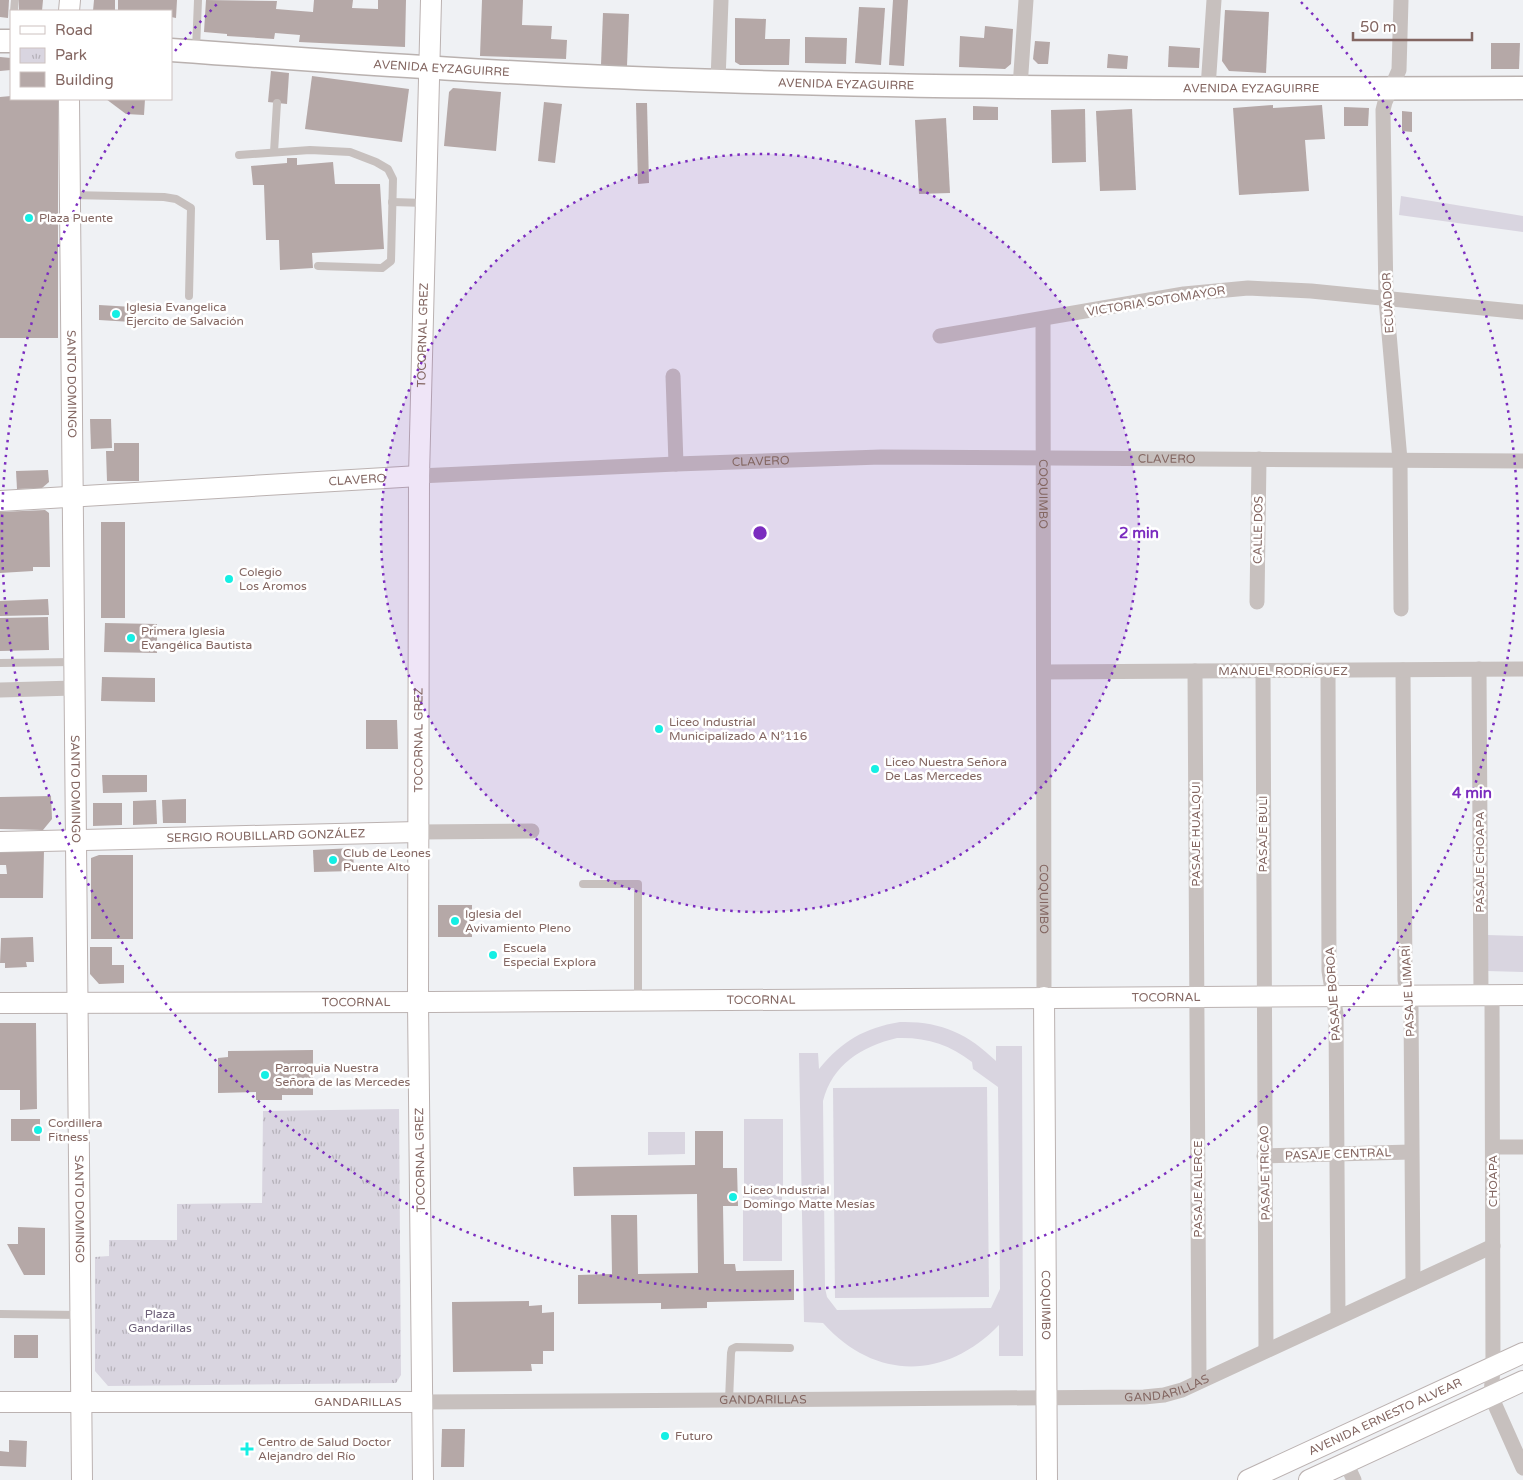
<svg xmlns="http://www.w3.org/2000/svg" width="1523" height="1480" font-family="'Varela Round',sans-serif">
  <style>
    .grass { fill: #d9d5e0; fill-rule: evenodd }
    .park { fill: url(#park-tufts) }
    .building { fill: #b5a8a7 }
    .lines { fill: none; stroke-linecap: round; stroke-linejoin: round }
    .secondary-casing { stroke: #bbb2b1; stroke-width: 22 }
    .primary-casing { stroke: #b9b1af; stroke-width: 25 }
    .lane { stroke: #c7c0be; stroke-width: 8 }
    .street { stroke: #c7c0be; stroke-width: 15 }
    .secondary { stroke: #fff; stroke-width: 20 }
    .primary { stroke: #fff; stroke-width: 22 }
    .ring { fill: none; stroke: #7b2cbf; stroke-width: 2.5; stroke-dasharray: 2.5 5 }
    .poi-dot { fill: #14efe4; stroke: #fff; stroke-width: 2 }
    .labels { text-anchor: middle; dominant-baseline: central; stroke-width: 5; stroke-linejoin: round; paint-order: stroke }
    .street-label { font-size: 12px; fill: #836661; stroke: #fff }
    .poi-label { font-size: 12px; fill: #836661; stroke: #fff; text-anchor: start }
    .park-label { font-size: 12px; fill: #6d6079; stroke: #fff }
    .centre { fill: #7b2cbf; stroke: #fff; stroke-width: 2.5 }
    .ring-label { font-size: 15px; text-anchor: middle; font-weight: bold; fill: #7b2cbf; stroke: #fff; stroke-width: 5; stroke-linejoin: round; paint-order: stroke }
  </style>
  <defs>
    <pattern id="park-tufts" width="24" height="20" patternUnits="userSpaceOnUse" patternTransform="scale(1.25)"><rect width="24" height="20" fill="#d9d5e0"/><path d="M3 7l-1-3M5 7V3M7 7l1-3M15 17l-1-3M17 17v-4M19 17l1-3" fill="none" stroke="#b5b1b9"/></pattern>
  </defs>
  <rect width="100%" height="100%" fill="#eff1f4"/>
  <g class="grass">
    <polygon points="1401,196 1523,216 1523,232 1399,215"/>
    <polygon points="1487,935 1523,936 1523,972 1487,971"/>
    <path d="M900,1022C940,1021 967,1033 996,1061V1046H1022L1023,1356H999V1325C946,1380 875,1381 823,1323L804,1322L799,1053H818L819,1069C842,1041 864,1028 900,1022ZM897,1038C926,1037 949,1044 972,1062L973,1069L998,1087L1000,1289L991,1308L837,1310L827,1297L825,1288L823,1101C832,1065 862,1046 897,1038Z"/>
    <polygon points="987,1087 989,1297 835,1298 833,1088"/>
    <rect x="744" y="1119" width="39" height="67"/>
    <polygon points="648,1132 685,1132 685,1154 648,1155"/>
    <rect x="743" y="1195" width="39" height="66"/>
  </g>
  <polygon class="park" points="399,1109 401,1375 396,1383 108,1386 95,1371 95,1257 109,1256 109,1240 177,1240 177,1204 262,1203 263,1111"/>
  <g class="building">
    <polygon points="0,0 9,0 8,18 0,17"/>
    <polygon points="19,0 43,0 42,11 19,11"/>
    <polygon points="94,0 115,0 115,11 93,11"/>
    <polygon points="118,0 177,0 176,18 171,17 171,11 118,11"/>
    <polygon points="206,0 277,1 276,9 313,12 314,0 353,0 352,8 378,9 378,0 406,0 405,47 299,42 300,35 275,33 274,39 227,36 227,34 204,32"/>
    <polygon points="482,0 523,0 522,25 552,26 551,39 567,40 566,59 480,56"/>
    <polygon points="893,0 908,0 904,66 889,65"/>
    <polygon points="859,7 885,8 881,65 855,63"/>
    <polygon points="1225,10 1269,12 1266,73 1229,71 1222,61"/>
    <polygon points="603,13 629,14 627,66 601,65"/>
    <polygon points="735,18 766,19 765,39 790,39 789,65 740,65 735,62"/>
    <polygon points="985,26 1013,29 1011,64 1005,69 959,67 960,36 984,38"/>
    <polygon points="805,37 847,38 846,64 805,63"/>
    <polygon points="1035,41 1050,42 1048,64 1038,64 1033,59"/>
    <polygon points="1491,43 1520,43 1519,69 1491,69"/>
    <polygon points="1169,46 1200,48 1199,68 1168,67"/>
    <polygon points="1108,54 1128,56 1127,69 1107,68"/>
    <polygon points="0,57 11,58 11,70 0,71"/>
    <polygon points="271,71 289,73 287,104 268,102"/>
    <polygon points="312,76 409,89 402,142 305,129"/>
    <polygon points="453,88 501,92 496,151 444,146 449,92"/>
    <polygon points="11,96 11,99 58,99 58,338 0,338 0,97"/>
    <polygon points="106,99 145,99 144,115 126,114"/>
    <polygon points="544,102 562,104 555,163 538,161"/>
    <polygon points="636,103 647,103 649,183 638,184"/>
    <polygon points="1273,105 1273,108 1322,105 1325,139 1305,140 1309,191 1239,195 1233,108"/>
    <polygon points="973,106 998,107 998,120 973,120"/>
    <polygon points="1344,107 1369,108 1368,126 1344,126"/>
    <polygon points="1085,109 1086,162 1052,163 1051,110"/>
    <polygon points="1132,109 1136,190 1100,191 1096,111"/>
    <polygon points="1402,111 1412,112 1412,132 1402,131"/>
    <polygon points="946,118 950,193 919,194 915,120"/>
    <polygon points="287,158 297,158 297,165 333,162 335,184 380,184 384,249 312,253 313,268 280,270 279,240 266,240 264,185 253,185 251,166 287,163"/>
    <polygon points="99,305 133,307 132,322 99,320"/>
    <polygon points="90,419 111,419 112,448 91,449"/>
    <polygon points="114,443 139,443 139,481 107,481 106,451 114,451"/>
    <polygon points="48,470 49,482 42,488 17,489 16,471"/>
    <polygon points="45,510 49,513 50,567 33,567 33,571 0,573 0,512"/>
    <rect x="101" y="522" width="24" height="96"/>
    <polygon points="48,599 49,615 0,616 0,601"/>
    <polygon points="48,617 49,650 0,651 0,618"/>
    <polygon points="105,623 157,624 157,653 104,652"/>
    <polygon points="102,677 155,678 155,702 101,701"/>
    <polygon points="366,720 397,720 398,749 366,749"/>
    <polygon points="102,775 147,775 147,792 103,793"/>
    <polygon points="51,796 52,819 43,830 0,829 0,797"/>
    <polygon points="186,799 186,823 163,823 162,800"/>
    <polygon points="156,800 157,824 133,825 133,801"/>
    <polygon points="93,803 122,803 122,825 93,826"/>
    <polygon points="353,848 354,871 314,872 313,850"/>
    <polygon points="0,850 44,850 43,898 0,898 0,874 7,874 6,865 0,865"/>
    <polygon points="99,855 133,855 133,939 91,939 91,858"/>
    <rect x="438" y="905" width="34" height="32"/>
    <polygon points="33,937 34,962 26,962 27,967 5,968 5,963 0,963 1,938"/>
    <polygon points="90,947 112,947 112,965 124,965 124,983 99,984 90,974"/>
    <polygon points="0,1023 36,1023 37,1109 20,1110 20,1090 0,1090"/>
    <polygon points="313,1050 313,1095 282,1095 282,1100 256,1100 256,1092 218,1093 218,1058 228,1057 228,1051"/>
    <rect x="11" y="1119" width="29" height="22"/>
    <polygon points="695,1131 723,1131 723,1168 737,1168 738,1206 723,1206 724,1264 735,1264 736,1271 794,1270 794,1300 707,1302 707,1308 661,1309 661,1303 578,1304 578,1275 612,1274 611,1215 637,1215 638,1274 698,1273 697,1194 574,1196 573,1167 695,1165"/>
    <polygon points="18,1227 45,1228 45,1275 24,1275 7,1244 18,1244"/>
    <polygon points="529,1301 529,1306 542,1305 542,1313 554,1312 554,1351 543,1351 543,1364 531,1364 532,1371 453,1372 452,1302"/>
    <rect x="14" y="1335" width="24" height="23"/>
    <polygon points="442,1429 465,1429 464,1467 441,1467"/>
    <polygon points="9,1440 27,1441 26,1467 0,1466 0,1451 9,1452"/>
  </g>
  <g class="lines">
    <g class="secondary-casing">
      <g id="secondary">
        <polyline points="69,11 70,0"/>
        <path id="s4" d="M69,99L82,1480"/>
        <path id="s5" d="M0,501L419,476"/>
        <path id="s6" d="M0,842L418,832"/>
        <path id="s7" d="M1044,997L1047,1480"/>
        <path id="s8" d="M0,1003L431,1002L1523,995"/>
        <path id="s9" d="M0,1402H422"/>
        <path id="s10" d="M423,1480L418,1002L419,476L431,0"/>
        <path id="s11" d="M1248,1480L1523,1353"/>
        <polyline points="1309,1480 1523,1381"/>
      </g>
    </g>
    <g class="primary-casing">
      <g id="primary">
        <polyline points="0,41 11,41"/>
        <path id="s12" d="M171,50C354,63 537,76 721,81C988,89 1256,89 1523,88"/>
      </g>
    </g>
    <g class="lane">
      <polyline points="14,11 15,0"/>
      <polyline points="196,50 198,0"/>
      <polyline points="274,152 277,103"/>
      <polyline points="239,155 310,150 350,152 376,162 388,169 393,179 391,261 382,268 318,266"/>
      <polyline points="70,195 164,197 176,199 191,208 189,296"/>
      <polyline points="392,202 425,203"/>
      <polyline points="0,663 73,662"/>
      <polyline points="583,884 638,884 638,1001"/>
      <polyline points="0,1314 79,1315"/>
      <polyline points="729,1400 731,1353 732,1349 736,1347 790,1348"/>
    </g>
    <g class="street">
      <polyline points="718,81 721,0"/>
      <polyline points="1020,87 1026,0"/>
      <polyline points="1208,88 1214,0"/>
      <path id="s1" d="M1043,319L1044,997"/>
      <polyline points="940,336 1184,294 1248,288 1311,291 1523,312"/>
      <polyline points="673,376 676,464"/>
      <path id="s2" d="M419,476L676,464L881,457L1523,461"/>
      <polyline points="1257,602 1259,459"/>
      <polyline points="1401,609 1400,460 1386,299 1383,110 1385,102 1399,70 1401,0"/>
      <polyline points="1479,669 1481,995"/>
      <polyline points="1403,670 1405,980 1411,1008 1413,1283"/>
      <polyline points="1195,671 1199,1381"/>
      <polyline points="1263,671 1266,1350"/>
      <polyline points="1328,671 1329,971 1336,1014 1338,1317"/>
      <polyline points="1044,672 1523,669"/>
      <polyline points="0,690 75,688"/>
      <polyline points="418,832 532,831"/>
      <polyline points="1492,995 1493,1367 1491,1396 1523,1468"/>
      <polyline points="1493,1147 1523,1147"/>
      <polyline points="1264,1156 1411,1152"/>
      <path id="s3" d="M422,1402L1144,1397L1164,1395L1182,1390L1493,1246"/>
      <polyline points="1346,1463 1354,1480"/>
    </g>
    <use href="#secondary" class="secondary"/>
    <use href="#primary" class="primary"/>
  </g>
  <circle cx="760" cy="533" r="379" fill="#7b2cbf" fill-opacity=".12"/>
  <g class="ring">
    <circle cx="760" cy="533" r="379"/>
    <path d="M175 51A758 758 0 0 1 219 2M1301 2A758 758 0 1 1 135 104"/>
  </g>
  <g class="poi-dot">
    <circle cx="29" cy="218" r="5"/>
    <circle cx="116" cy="314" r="5"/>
    <circle cx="229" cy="579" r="5"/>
    <circle cx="131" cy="638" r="5"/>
    <circle cx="659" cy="729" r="5"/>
    <circle cx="875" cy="769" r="5"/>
    <circle cx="333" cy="860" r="5"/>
    <circle cx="455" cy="921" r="5"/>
    <circle cx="493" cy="955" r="5"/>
    <circle cx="265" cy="1075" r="5"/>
    <circle cx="38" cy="1130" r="5"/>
    <circle cx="733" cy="1197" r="5"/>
    <circle cx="665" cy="1436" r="5"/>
    <path d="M244.5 1441.5h5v5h5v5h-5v5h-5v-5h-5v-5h5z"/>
  </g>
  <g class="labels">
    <g class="street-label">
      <text stroke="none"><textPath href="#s12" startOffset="271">AVENIDA EYZAGUIRRE</textPath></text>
      <text stroke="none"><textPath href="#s12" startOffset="676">AVENIDA EYZAGUIRRE</textPath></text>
      <text stroke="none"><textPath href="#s12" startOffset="1081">AVENIDA EYZAGUIRRE</textPath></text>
      <text transform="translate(1156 301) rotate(-9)">VICTORIA SOTOMAYOR</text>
      <text transform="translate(1388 303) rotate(-93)">ECUADOR</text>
      <text stroke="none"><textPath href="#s10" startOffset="1145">TOCORNAL GREZ</textPath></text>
      <text stroke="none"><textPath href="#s4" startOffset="285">SANTO DOMINGO</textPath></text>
      <text stroke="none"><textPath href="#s2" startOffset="748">CLAVERO</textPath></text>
      <text stroke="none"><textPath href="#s2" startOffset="342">CLAVERO</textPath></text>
      <text stroke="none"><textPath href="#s5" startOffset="358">CLAVERO</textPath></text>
      <text stroke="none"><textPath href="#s1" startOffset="175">COQUIMBO</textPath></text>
      <text transform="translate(1258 530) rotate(-89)">CALLE DOS</text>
      <text x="1283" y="671">MANUEL RODRÍGUEZ</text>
      <text stroke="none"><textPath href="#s10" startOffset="740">TOCORNAL GREZ</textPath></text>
      <text stroke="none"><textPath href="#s4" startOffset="690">SANTO DOMINGO</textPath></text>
      <text transform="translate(1196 834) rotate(-90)">PASAJE HUALQUI</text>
      <text transform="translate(1263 834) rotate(-90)">PASAJE BULI</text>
      <text stroke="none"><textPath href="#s6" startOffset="266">SERGIO ROUBILLARD GONZÁLEZ</textPath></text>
      <text transform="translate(1480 862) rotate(-90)">PASAJE CHOAPA</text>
      <text stroke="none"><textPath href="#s1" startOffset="580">COQUIMBO</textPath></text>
      <text transform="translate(1408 991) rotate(-93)">PASAJE LIMARÍ</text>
      <text transform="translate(1333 994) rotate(-94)">PASAJE BOROA</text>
      <text stroke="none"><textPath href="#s8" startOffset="1166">TOCORNAL</textPath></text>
      <text stroke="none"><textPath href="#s8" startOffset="761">TOCORNAL</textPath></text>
      <text stroke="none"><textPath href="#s8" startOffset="356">TOCORNAL</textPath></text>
      <text transform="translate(1338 1154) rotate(-2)">PASAJE CENTRAL</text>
      <text transform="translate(420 1160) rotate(-91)">TOCORNAL GREZ</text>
      <text transform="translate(1265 1173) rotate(-91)">PASAJE TRICAO</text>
      <text transform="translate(1493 1181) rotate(-90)">CHOAPA</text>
      <text transform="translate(1198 1189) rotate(-90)">PASAJE ALERCE</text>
      <text stroke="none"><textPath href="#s4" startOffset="1110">SANTO DOMINGO</textPath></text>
      <text stroke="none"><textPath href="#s7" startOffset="308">COQUIMBO</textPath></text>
      <text stroke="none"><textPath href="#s3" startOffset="746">GANDARILLAS</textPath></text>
      <text stroke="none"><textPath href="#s3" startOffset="341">GANDARILLAS</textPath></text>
      <text stroke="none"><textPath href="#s9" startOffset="358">GANDARILLAS</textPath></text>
      <text stroke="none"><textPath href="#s11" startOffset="151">AVENIDA ERNESTO ALVEAR</textPath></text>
    </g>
    <g class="poi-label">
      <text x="39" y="218">Plaza Puente</text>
      <text x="126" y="307">Iglesia Evangelica<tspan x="126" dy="14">Ejercito de Salvación</tspan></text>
      <text x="239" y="572">Colegio<tspan x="239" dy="14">Los Aromos</tspan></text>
      <text x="141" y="631">Primera Iglesia<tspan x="141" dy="14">Evangélica Bautista</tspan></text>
      <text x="669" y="722">Liceo Industrial<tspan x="669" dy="14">Municipalizado A N°116</tspan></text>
      <text x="885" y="762">Liceo Nuestra Señora<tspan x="885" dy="14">De Las Mercedes</tspan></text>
      <text x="343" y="853">Club de Leones<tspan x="343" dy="14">Puente Alto</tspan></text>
      <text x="465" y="914">Iglesia del<tspan x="465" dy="14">Avivamiento Pleno</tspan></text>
      <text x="503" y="948">Escuela<tspan x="503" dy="14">Especial Explora</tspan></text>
      <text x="275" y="1068">Parroquia Nuestra<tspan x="275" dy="14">Señora de las Mercedes</tspan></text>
      <text x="48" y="1123">Cordillera<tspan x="48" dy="14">Fitness</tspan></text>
      <text x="743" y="1190">Liceo Industrial<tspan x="743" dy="14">Domingo Matte Mesías</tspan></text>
      <text x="675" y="1436">Futuro</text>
      <text x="258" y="1442">Centro de Salud Doctor<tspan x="258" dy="14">Alejandro del Río</tspan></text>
    </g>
    <g class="park-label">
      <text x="160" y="1314">Plaza<tspan x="160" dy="14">Gandarillas</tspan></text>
    </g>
  </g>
  <circle cx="760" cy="533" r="8" class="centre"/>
  <g class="ring-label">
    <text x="1139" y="538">2 min</text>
    <text x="1472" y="798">4 min</text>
  </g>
  <rect x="10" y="10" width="162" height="90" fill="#ffffff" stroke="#cdc2c0"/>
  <rect x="20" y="26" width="25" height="8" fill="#ffffff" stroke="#cdc2c0"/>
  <text x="55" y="35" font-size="15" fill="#836661">Road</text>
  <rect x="20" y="48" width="25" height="15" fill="url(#park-tufts)" stroke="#cdc2c0"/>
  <text x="55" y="60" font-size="15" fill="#836661">Park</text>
  <rect x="20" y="72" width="25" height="15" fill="#b5a8a7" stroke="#cdc2c0"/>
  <text x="55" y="85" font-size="15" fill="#836661">Building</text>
  <path d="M1353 32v8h119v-8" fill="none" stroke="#836661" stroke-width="2.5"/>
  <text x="1360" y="32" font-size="15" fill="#836661" stroke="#ffffff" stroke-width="4" paint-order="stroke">50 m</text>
</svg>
